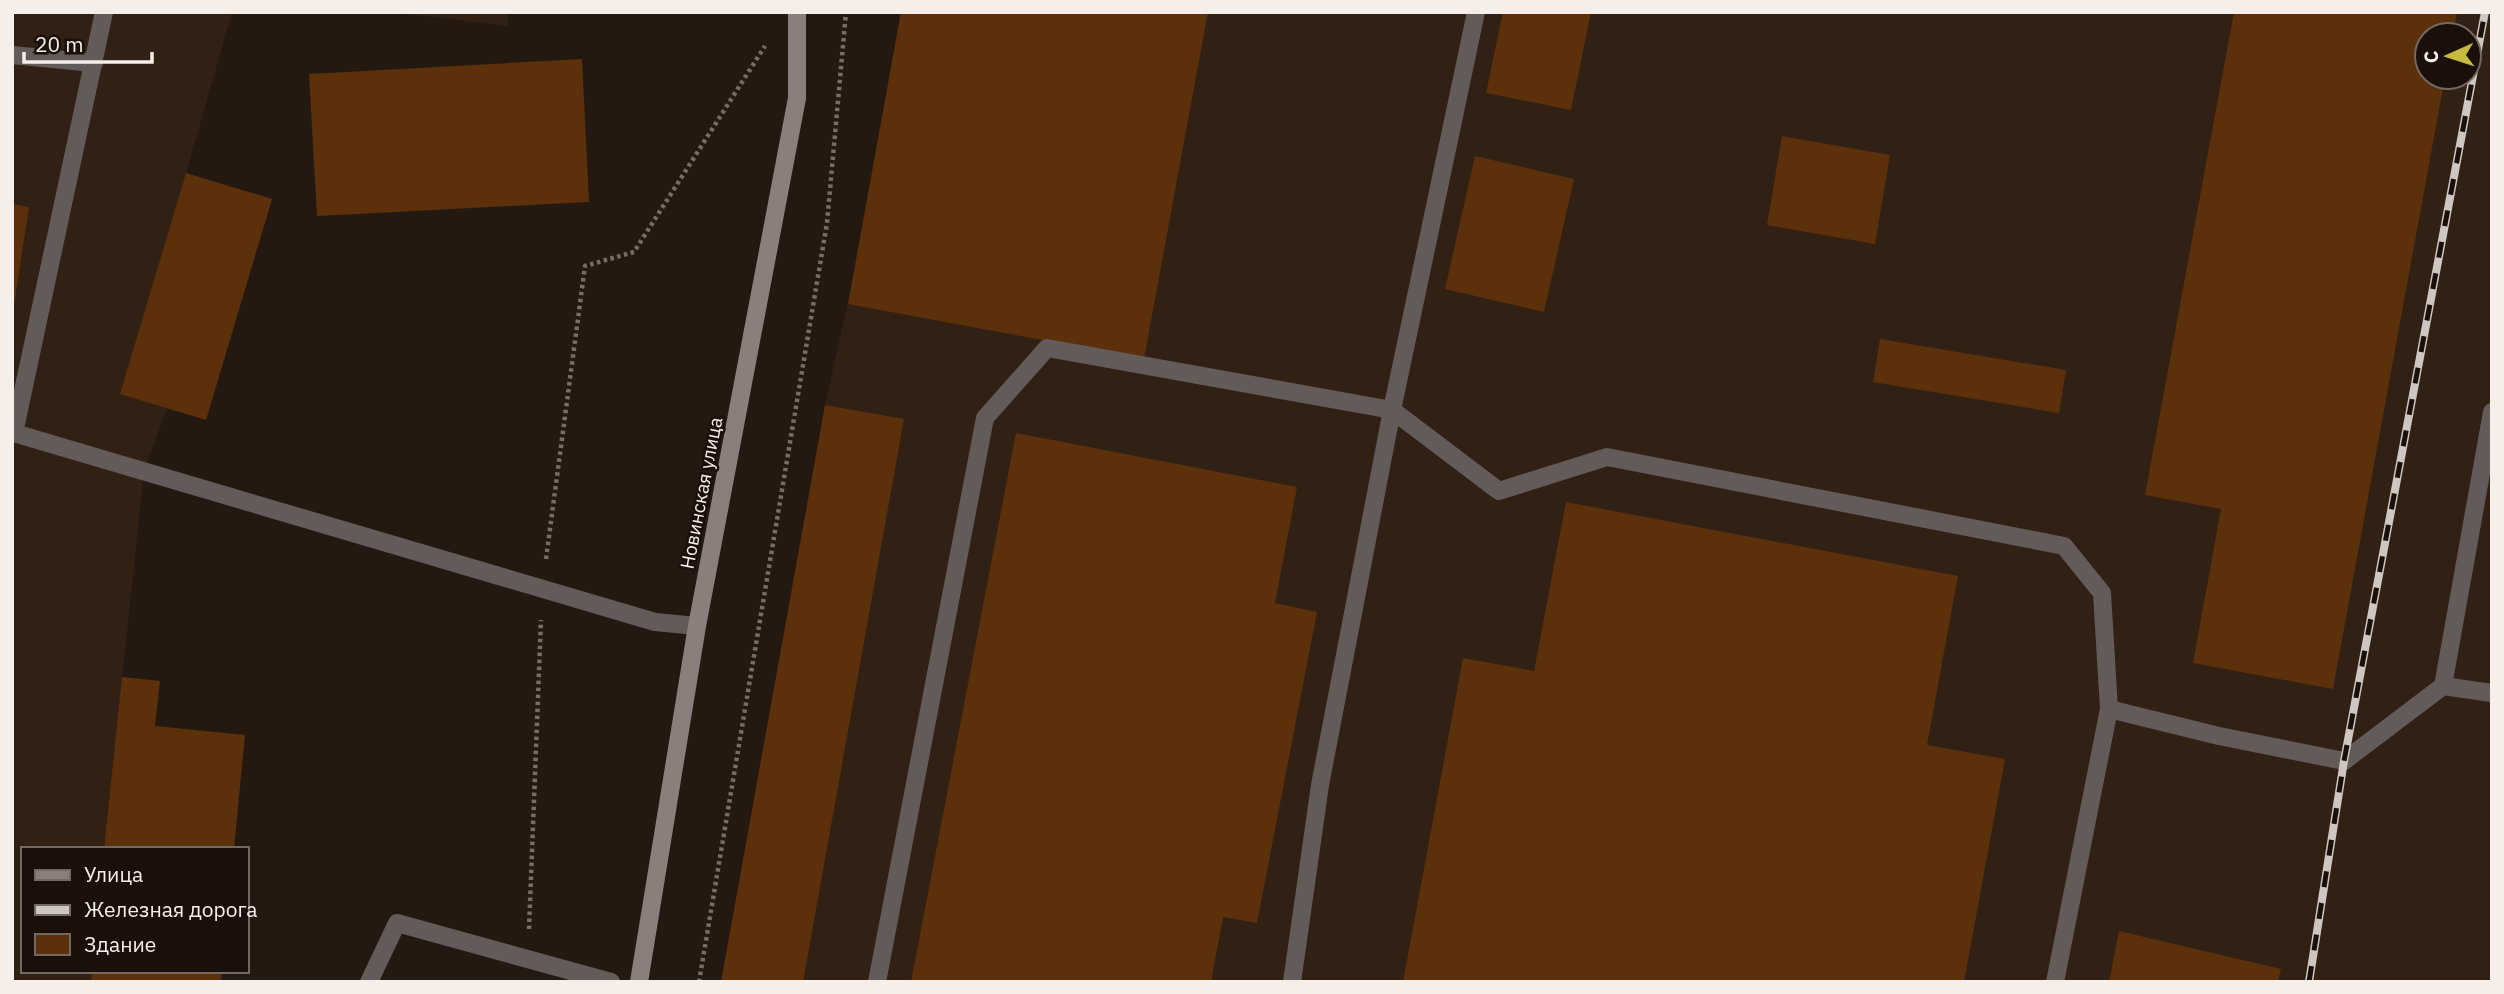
<svg xmlns="http://www.w3.org/2000/svg" width="2504" height="994" font-family="'IBM Plex Sans',sans-serif">
  <style>
    .built { fill: #312115; fill-rule: evenodd }
    .building { fill: #5b300b }
    .lines { fill: none; stroke-linecap: round; stroke-linejoin: round }
    .path { stroke: #776d66; stroke-width: 4.5; stroke-dasharray: 3.5 3.5; stroke-linecap: butt }
    .lane { stroke: #635b59; stroke-width: 18 }
    .secondary { stroke: #8b7f7c; stroke-width: 18 }
    .rail-casing { stroke: #cec6c0; stroke-width: 8 }
    .rail { stroke: #1b1009; stroke-width: 5; stroke-dasharray: 16; stroke-linecap: butt }
    .labels { text-anchor: middle; dominant-baseline: central; stroke-width: 5; stroke-linejoin: round; paint-order: stroke }
    .street-label { font-size: 19px; fill: #f6eee9; stroke: #1b1009 }
  </style>
  <rect width="100%" height="100%" fill="#241911"/>
  <g class="built">
    <polygon points="12,12 232,12 186,173 272,199 206,420 167,408 144,471 104,849 23,849 23,971 92,971 91,982 12,982"/>
    <polygon points="391,12 508,12 508,26"/>
    <path d="M909,12H2492V982H724L825,405L902,59ZM2427,35H2469V77H2427Z"/>
  </g>
  <g class="building">
    <polygon points="901,12 1208,12 1144,359 848,304"/>
    <polygon points="1503,12 1591,12 1571,110 1486,93"/>
    <polygon points="2234,12 2457,12 2453,35 2427,35 2427,77 2445,77 2333,689 2193,663 2221,509 2145,495"/>
    <polygon points="582,59 589,202 317,216 309,74"/>
    <polygon points="1782,136 1890,155 1875,244 1767,225"/>
    <polygon points="1475,156 1574,179 1544,312 1445,289"/>
    <polygon points="186,173 272,199 206,420 120,394"/>
    <polygon points="12,204 29,207 14,305 12,304"/>
    <polygon points="1880,339 2066,370 2059,413 1873,382"/>
    <polygon points="825,405 904,419 803,982 721,982"/>
    <polygon points="1016,433 1297,487 1275,603 1317,612 1257,923 1223,917 1211,982 911,982"/>
    <polygon points="1566,502 1958,576 1927,745 2005,759 1964,982 1403,982 1463,658 1534,671"/>
    <polygon points="122,677 160,681 155,726 245,735 234,849 104,849"/>
    <polygon points="2119,931 2281,969 2278,982 2109,982"/>
    <polygon points="92,971 222,971 221,982 91,982"/>
  </g>
  <g class="lines">
    <g class="path">
      <polyline points="546,559 585,266 634,252 765,46"/>
      <polyline points="529,929 541,620"/>
      <polyline points="699,982 827,223 846,12"/>
    </g>
    <g class="lane">
      <polyline points="104,12 14,433 655,622 697,626"/>
      <polyline points="12,55 94,63"/>
      <polyline points="2443,686 2492,693"/>
      <polyline points="2109,709 2219,736 2344,761 2443,686 2492,412"/>
      <polyline points="369,982 397,923 611,982"/>
      <polyline points="877,982 985,418 1047,348 1392,410 1499,491 1607,457 2064,546 2102,593 2109,709 2055,982"/>
      <polyline points="1292,982 1320,785 1392,410 1476,12"/>
    </g>
    <polyline class="secondary" points="639,982 697,626 797,98 797,12"/>
    <g class="rail-casing">
      <polyline id="rail" points="2309,982 2344,761 2485,12"/>
    </g>
    <use href="#rail" class="rail"/>
  </g>
  <g class="labels">
    <g class="street-label">
      <text transform="translate(701 493) rotate(-79)">Новинская улица</text>
    </g>
  </g>
  <rect width="2504" height="994" fill="none" stroke="#f6eee9" stroke-width="28"/>
  <rect x="21" y="847" width="228" height="126" fill="#1b1009" stroke="#736963" stroke-width="2"/>
  <rect x="35" y="870" width="35" height="10" fill="#8b7f7c" stroke="#736963" stroke-width="2"/>
  <text x="84" y="882" font-size="21" fill="#f6eee9">Улица</text>
  <rect x="35" y="905" width="35" height="10" fill="#cec6c0" stroke="#736963" stroke-width="2"/>
  <text x="84" y="917" font-size="21" fill="#f6eee9">Железная дорога</text>
  <rect x="35" y="934" width="35" height="21" fill="#5b300b" stroke="#736963" stroke-width="2"/>
  <text x="84" y="952" font-size="21" fill="#f6eee9">Здание</text>
  <g transform="translate(2448 56) rotate(267)"><circle r="33" fill="#1b1009" stroke="#736963" stroke-width="2"/>
  <path d="M0-5L12 26L0 18L-12 26Z" fill="#c6bb3c"/>
  <text y="-10" font-size="19" font-weight="bold" text-anchor="middle" fill="#f6eee9">С</text>
  </g>
  <path d="M24 52v10h128v-10" fill="none" stroke="#f6eee9" stroke-width="3.5"/>
  <text x="35" y="52" font-size="21" fill="#f6eee9" stroke="#1b1009" stroke-width="5" paint-order="stroke">20 m</text>
</svg>
